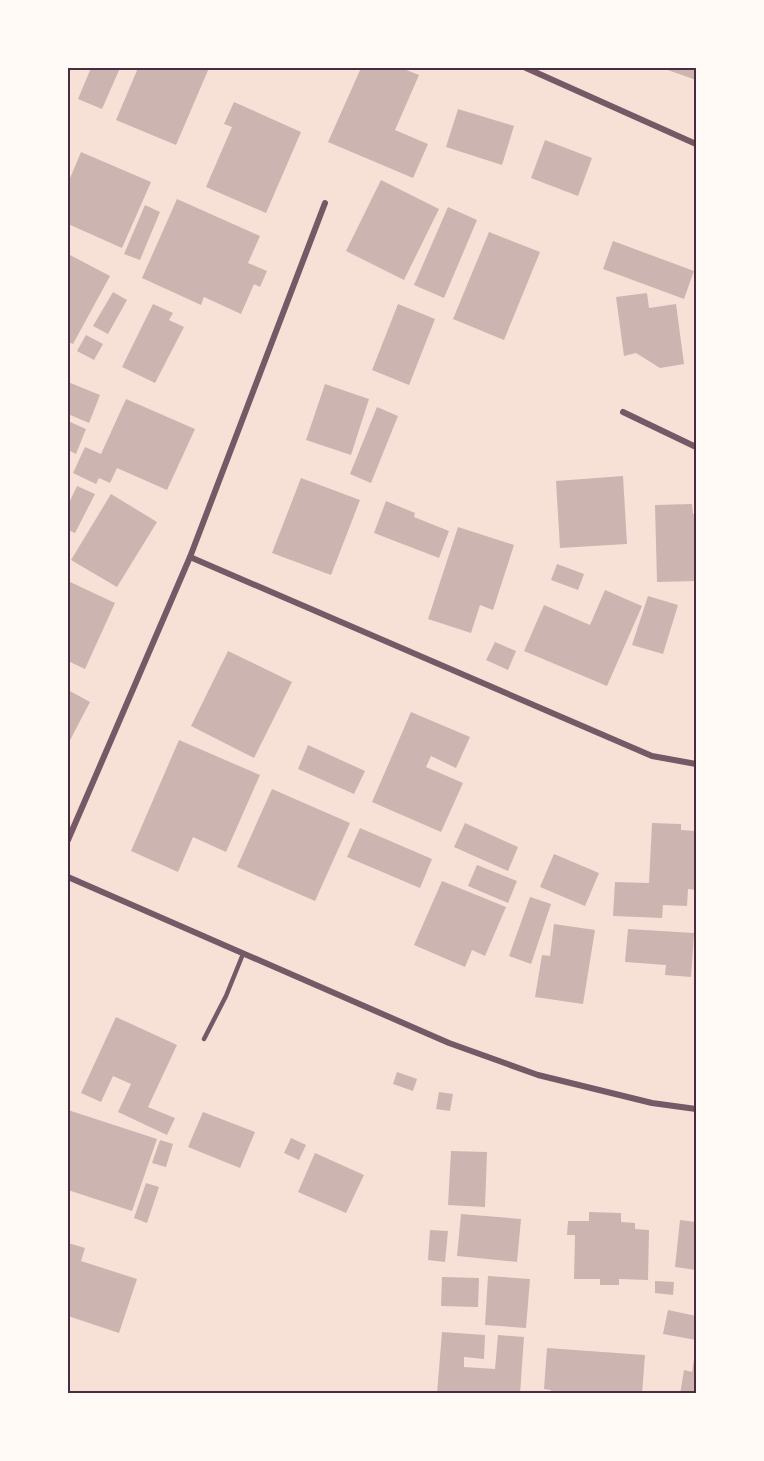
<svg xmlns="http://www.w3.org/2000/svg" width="764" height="1461" font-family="'Golos Text',sans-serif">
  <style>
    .building { fill: #ccb4b1 }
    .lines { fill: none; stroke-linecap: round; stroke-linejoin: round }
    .service { stroke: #755966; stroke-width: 4.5 }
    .minor { stroke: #755966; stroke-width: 6 }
    .neatline { fill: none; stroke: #4a2c40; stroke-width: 2 }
  </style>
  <rect width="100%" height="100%" fill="#f7e1d7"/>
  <g class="building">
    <polygon points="91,68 120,68 102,109 78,99"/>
    <polygon points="138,68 209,68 176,145 116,120"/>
    <polygon points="361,68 401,68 419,75 395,130 428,144 413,178 328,142"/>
    <polygon points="662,68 696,68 696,80"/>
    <polygon points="234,102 301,132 266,213 206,187 232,127 224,124"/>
    <polygon points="458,109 514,126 502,165 446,147"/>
    <polygon points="545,140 592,158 578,196 531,178"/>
    <polygon points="81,152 151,182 122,248 68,224 68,183"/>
    <polygon points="381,180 439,209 404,280 346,251"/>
    <polygon points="177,199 260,236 248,263 267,271 260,287 254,284 241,314 204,297 201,305 142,278"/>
    <polygon points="145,205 160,212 140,260 124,254"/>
    <polygon points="448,207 477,220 444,298 414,285"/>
    <polygon points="489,232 540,252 504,340 453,319"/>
    <polygon points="613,241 694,271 684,299 603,269"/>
    <polygon points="68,254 110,276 73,344 68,342"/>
    <polygon points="113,292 127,300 108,334 93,326"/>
    <polygon points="647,293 649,308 676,304 684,364 660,368 636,353 624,356 616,297"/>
    <polygon points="153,304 173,313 169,320 184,327 155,383 122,367"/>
    <polygon points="398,304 435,319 409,385 372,370"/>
    <polygon points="86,335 103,344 94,360 77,351"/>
    <polygon points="68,382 100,395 89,423 68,414"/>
    <polygon points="325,384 369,399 351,455 306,440"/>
    <polygon points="126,399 195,429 167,490 117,468 110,483 99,478 96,484 73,473 85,447 101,454"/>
    <polygon points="377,407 398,416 371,483 350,474"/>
    <polygon points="68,421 86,429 76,454 68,450"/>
    <polygon points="623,476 627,544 560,548 556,481"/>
    <polygon points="301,478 360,500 331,575 272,553"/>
    <polygon points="77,486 95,494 75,533 68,530 68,505"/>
    <polygon points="111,494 157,522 117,587 71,560"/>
    <polygon points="386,501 415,513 414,517 449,531 439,558 374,533"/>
    <polygon points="692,504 693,514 696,514 696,581 657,582 655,505"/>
    <polygon points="458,527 514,545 493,610 480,605 471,633 428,619"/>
    <polygon points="557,564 584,574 578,590 551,580"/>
    <polygon points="68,581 115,603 85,669 68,661"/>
    <polygon points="605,590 642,606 607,686 524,651 544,605 590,625"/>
    <polygon points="648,596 678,605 663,654 632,645"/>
    <polygon points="495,642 516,651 508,670 486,660"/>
    <polygon points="228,651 292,682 254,758 191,726"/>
    <polygon points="68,690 90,702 68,744"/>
    <polygon points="411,712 470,737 456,768 431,756 426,767 463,783 441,832 372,802"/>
    <polygon points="179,740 260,775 226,852 193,837 178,872 131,851"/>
    <polygon points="308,745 365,771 354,794 298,769"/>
    <polygon points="272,789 350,823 315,901 237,867"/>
    <polygon points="465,823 518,847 508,871 454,847"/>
    <polygon points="652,823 681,824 681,830 696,831 696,890 688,889 687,906 663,905 662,918 613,916 615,882 649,883"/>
    <polygon points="360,828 432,859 420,888 347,857"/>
    <polygon points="554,854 599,873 585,906 540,887"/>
    <polygon points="477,865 517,881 508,903 468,886"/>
    <polygon points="442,881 506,907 485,956 472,950 465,967 414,945"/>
    <polygon points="530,897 551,904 531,964 509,956"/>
    <polygon points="554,924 595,930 583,1004 535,997 542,955 550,956"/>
    <polygon points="628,929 694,933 691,977 665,975 666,965 625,962"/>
    <polygon points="116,1017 177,1045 148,1107 175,1118 167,1135 118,1112 131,1084 113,1076 101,1102 81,1093"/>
    <polygon points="397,1072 417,1079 413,1091 393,1084"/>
    <polygon points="439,1092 453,1094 450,1111 436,1109"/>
    <polygon points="68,1110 157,1139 132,1211 68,1190"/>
    <polygon points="203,1112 255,1132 240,1168 188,1147"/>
    <polygon points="291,1138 306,1145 299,1160 284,1153"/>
    <polygon points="160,1140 173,1144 166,1167 152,1163"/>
    <polygon points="451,1151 487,1152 485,1207 448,1205"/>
    <polygon points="315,1153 364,1175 346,1213 298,1192"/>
    <polygon points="146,1183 159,1187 147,1223 134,1218"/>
    <polygon points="589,1212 621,1213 621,1222 635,1223 635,1229 649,1230 648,1280 619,1279 619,1285 600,1285 600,1279 574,1279 575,1235 567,1235 568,1221 589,1221"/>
    <polygon points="461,1214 521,1219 517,1262 457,1256"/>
    <polygon points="680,1220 696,1222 696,1270 675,1267"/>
    <polygon points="430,1230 448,1231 445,1262 428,1260"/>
    <polygon points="68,1243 85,1248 81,1261 137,1279 119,1333 68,1316"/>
    <polygon points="488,1276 530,1279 526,1328 485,1325"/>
    <polygon points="442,1277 479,1278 478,1307 441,1306"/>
    <polygon points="655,1281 674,1282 673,1295 655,1293"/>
    <polygon points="668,1310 696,1316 696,1340 663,1334"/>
    <polygon points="442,1332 485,1335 484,1359 464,1357 464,1367 495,1369 498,1335 524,1337 520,1394 437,1394"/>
    <polygon points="547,1348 645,1355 642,1394 551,1394 551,1390 544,1389"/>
    <polygon points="695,1352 696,1394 680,1394 684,1370 692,1372"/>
  </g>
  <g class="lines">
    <polyline class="service" points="204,1039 226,996 243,954"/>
    <g class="minor">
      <polyline points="526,68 696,144"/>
      <polyline points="623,412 696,447"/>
      <polyline points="190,557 652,756 696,764"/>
      <polyline points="68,840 190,557 325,203"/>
      <polyline points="68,877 449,1043 538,1075 652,1103 696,1109"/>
    </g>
  </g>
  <rect width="764" height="1461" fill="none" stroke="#fffaf5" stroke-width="138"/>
  <rect x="69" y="69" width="626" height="1323" class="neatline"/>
</svg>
